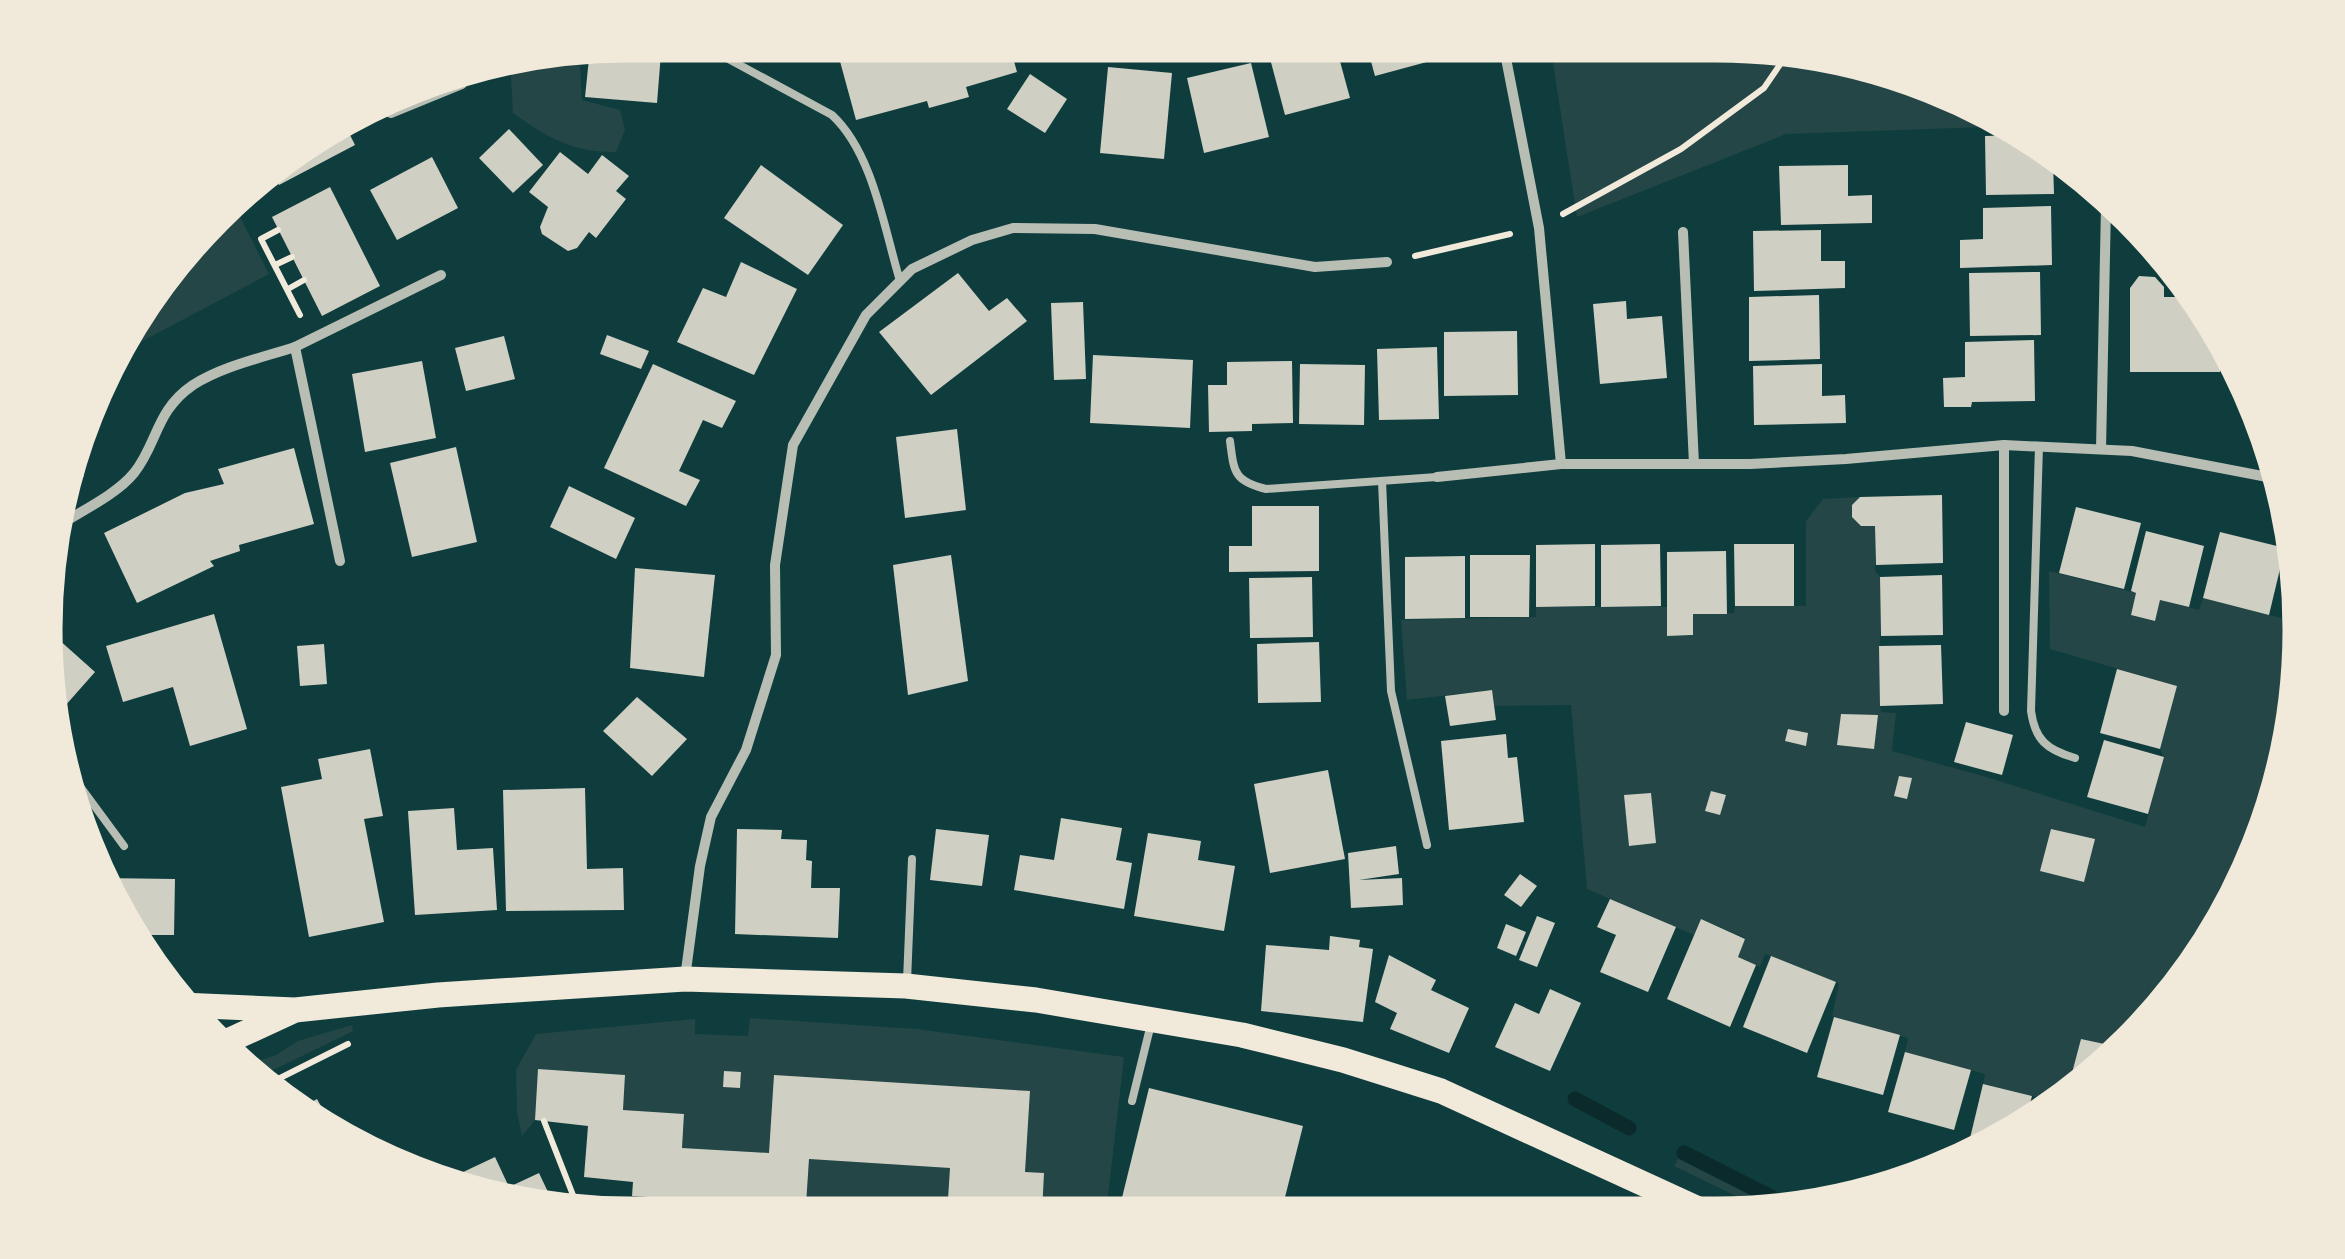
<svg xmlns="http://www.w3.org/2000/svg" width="2345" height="1259" font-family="Literata,serif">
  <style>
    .green { fill: #244646 }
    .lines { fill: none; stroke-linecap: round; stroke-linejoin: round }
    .stream { stroke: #0a2a2b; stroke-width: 15 }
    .building { fill: #cfcfc3 }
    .path { stroke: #f1e9da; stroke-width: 6 }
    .service { stroke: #b8beb3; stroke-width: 8 }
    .minor { stroke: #b8beb3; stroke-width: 10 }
    .primary { stroke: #f1e9da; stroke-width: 25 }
    .rim { fill: none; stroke: #f1e9da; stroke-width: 5 }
  </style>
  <rect width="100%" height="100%" fill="#0f3d3e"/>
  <g class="green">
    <polygon points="1550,44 1753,44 1868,63 2014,126 1786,134 1577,217"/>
    <path d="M579,51L582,100L620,110L625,130L616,152C574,153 546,137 513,113L511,76L522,60Z"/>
    <polygon points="234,205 269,274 133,346 127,335 141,304"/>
    <polygon points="1860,497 1852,505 1852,517 1861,526 1875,526 1875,571 1880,577 1880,706 1881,712 1896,713 1892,751 1983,776 2145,827 2164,757 2160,749 2177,686 2050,649 2049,571 2136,593 2131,615 2154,621 2160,600 2199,610 2203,598 2289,620 2292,615 2298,706 2224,923 2156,1017 2063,1098 2042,1093 2041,1098 1983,1084 1985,1074 1905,1052 1908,1038 1832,1016 1839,984 1835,982 1765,954 1760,967 1738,957 1745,938 1701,919 1694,935 1587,889 1571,705 1494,706 1491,690 1407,700 1401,620 1536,617 1536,607 1667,607 1667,636 1692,636 1693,614 1734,613 1735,606 1806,606 1806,521 1823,499"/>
    <polygon points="750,1018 917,1029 1124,1057 1106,1214 1042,1214 1044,1174 1025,1172 1030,1091 769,1153 682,1148 684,1114 623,1110 625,1075 539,1069 535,1120 522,1136 517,1112 516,1070 536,1034 695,1019 695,1034 748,1036"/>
    <polygon points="352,1025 353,1031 261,1076 247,1065 276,1055 298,1041"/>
    <polygon points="1685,1148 1776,1192 1769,1212 1674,1166"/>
    <polygon points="809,1159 950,1168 947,1214 819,1215 806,1205"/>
  </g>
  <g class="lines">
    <g class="stream">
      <polyline points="1575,1099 1629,1128"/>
      <polyline points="1684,1153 1771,1197"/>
    </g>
  </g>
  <g class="building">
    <polygon points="835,43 1009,43 1017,72 966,87 969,97 929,108 927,101 856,120"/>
    <polygon points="1298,43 1335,43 1350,98 1285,115 1268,51"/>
    <polygon points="1366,43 1457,43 1460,53 1375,76"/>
    <polygon points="597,48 661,53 657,103 585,97 590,49"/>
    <polygon points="1251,63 1269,137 1204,153 1187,78"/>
    <polygon points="1108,67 1172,73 1164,159 1100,153"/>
    <polygon points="1030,74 1067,99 1045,133 1007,109"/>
    <polygon points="345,125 355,145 279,185 269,167 272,164"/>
    <polygon points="509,129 543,165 513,193 479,158"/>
    <polygon points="2024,135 2053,160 2054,194 1986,195 1985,136"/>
    <polygon points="560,152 588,174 602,155 629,176 616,191 626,199 596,238 589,232 577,248 568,251 542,234 540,227 548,207 529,192"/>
    <polygon points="432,157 458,208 397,240 370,190"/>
    <polygon points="761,165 843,225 808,275 724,218"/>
    <polygon points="1848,165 1848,196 1872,195 1872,223 1781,225 1779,166"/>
    <polygon points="330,187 380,286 322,316 272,217"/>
    <polygon points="2051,206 2052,265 1960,268 1960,240 1983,239 1983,208"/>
    <polygon points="1821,230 1821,261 1845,261 1845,288 1754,291 1753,231"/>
    <polygon points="741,262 797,289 754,375 677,342 703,288 726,297"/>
    <polygon points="2040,272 2041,335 1970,336 1969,273"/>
    <polygon points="958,273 989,311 1007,298 1027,321 931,395 879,332"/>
    <polygon points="2139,276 2155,277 2164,287 2164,297 2193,297 2200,311 2200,326 2208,326 2220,352 2220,372 2130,372 2130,288"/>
    <polygon points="1819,295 1820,359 1749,361 1749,297"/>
    <polygon points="1626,301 1627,319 1662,316 1667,378 1600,384 1593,304"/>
    <polygon points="1083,302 1086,379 1054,380 1051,303"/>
    <polygon points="1517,331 1518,395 1444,396 1444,332"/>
    <polygon points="607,335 649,351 641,369 600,354"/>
    <polygon points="504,336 515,379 466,391 455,348"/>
    <polygon points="2034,340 2035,401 1972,402 1971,407 1944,407 1943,378 1965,377 1965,342"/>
    <polygon points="1437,347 1439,419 1379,420 1377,349"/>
    <polygon points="1093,355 1193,360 1190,428 1090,423"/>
    <polygon points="422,361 436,438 365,452 352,374"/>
    <polygon points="1292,361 1293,423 1252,424 1252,431 1209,432 1208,385 1227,385 1227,362"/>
    <polygon points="653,364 736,401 722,428 703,420 679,471 700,480 686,506 604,468"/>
    <polygon points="1300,364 1365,365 1364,425 1299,424"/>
    <polygon points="1822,364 1822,396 1845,395 1846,423 1754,425 1753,366"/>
    <polygon points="957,429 966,510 905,518 896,437"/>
    <polygon points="456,447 477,542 412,557 390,463"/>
    <polygon points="294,448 314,524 239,545 240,551 210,561 214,566 137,603 104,533 185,493 224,484 218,469"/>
    <polygon points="72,457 84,476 61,491 62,478"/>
    <polygon points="569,486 635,518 616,559 550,527"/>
    <polygon points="1942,495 1943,563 1876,565 1875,526 1861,526 1852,517 1852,505 1860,497"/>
    <polygon points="1252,506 1319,506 1319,571 1229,572 1229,546 1252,546"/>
    <polygon points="2076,507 2141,523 2124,589 2059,573"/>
    <polygon points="2146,531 2204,546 2189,607 2160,600 2155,621 2131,615 2136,593 2131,591"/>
    <polygon points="2220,532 2285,548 2269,615 2203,598"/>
    <polygon points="1595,544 1595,606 1536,607 1536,545"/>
    <polygon points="1660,544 1661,606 1601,607 1601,545"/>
    <polygon points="1734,544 1794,544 1794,606 1735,606"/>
    <polygon points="1726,551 1727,614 1693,614 1693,635 1667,636 1667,552"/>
    <polygon points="951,555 968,681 908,695 893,565"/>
    <polygon points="1470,555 1530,555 1529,617 1470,617"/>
    <polygon points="1465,556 1465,618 1405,619 1405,557"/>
    <polygon points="635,568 715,575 704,677 630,668"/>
    <polygon points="1942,575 1943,635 1881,636 1880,577"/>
    <polygon points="1312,577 1313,637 1250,638 1249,578"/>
    <polygon points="214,614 247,729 190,746 173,687 123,702 106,646"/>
    <polygon points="48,630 95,672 57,715 44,668"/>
    <polygon points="1319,642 1321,702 1258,703 1257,644"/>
    <polygon points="324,644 327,684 300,686 297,646"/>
    <polygon points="1941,645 1943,704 1880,706 1879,646"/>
    <polygon points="2117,669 2177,686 2160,749 2100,733"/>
    <polygon points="1492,690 1496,720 1450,726 1445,696"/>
    <polygon points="637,697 687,739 652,776 603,731"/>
    <polygon points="1841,714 1878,715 1874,749 1837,745"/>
    <polygon points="1966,722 2013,735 2002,775 1954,762"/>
    <polygon points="1788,729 1808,733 1806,746 1785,741"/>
    <polygon points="1506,734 1508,758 1517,757 1524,822 1449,830 1441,741"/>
    <polygon points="2104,740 2164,757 2148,814 2087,797"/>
    <polygon points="370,749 383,816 364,819 384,922 309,937 281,787 322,779 318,759"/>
    <polygon points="1328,770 1345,859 1270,873 1254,784"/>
    <polygon points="1899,776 1912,778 1907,799 1894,796"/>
    <polygon points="585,788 587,869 623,868 624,910 506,911 503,790"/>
    <polygon points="1711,791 1726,795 1720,815 1705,811"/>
    <polygon points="1651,793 1656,843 1629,846 1624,795"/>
    <polygon points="454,808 457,850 493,848 497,910 415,915 408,811"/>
    <polygon points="1061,818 1122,828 1116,860 1132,863 1124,909 1014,890 1020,855 1054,860"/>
    <polygon points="737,829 782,830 781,839 807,840 806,860 812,861 811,888 840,888 838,938 735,934"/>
    <polygon points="936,829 989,835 982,886 930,880"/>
    <polygon points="2051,829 2095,839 2084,882 2040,871"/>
    <polygon points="1148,833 1201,841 1198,860 1235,866 1224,931 1134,916"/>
    <polygon points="1396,846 1399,874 1359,880 1402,878 1403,905 1351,908 1348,853"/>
    <polygon points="1520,874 1537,886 1521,907 1504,895"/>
    <polygon points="102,878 175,879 174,935 137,935"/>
    <polygon points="1610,899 1676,927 1648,992 1600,972 1616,935 1597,927"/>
    <polygon points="1537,916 1555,923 1537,967 1519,960"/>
    <polygon points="1701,919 1745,939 1738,957 1756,965 1730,1027 1667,999"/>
    <polygon points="1506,924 1526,932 1516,956 1497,948"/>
    <polygon points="1330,936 1360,940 1359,947 1373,949 1363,1022 1261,1011 1266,945 1329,950"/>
    <polygon points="1389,955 1436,980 1431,990 1469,1008 1449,1053 1390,1029 1397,1013 1375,1002"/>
    <polygon points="1771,956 1836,982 1807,1053 1743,1027"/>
    <polygon points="1550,989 1581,1003 1550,1071 1495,1047 1515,1003 1539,1014"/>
    <polygon points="1834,1017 1900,1035 1883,1095 1817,1077"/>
    <polygon points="2081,1039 2109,1045 2105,1062 2088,1077 2072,1073"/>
    <polygon points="1905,1052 1971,1070 1954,1130 1888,1112"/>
    <polygon points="538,1069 625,1075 623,1110 684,1114 682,1148 769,1153 774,1075 1030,1091 1025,1172 1044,1173 1042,1214 947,1214 950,1168 809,1159 806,1205 819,1206 819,1215 681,1215 682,1199 632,1196 633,1182 584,1177 588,1126 535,1120"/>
    <polygon points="724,1071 741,1072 740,1088 723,1087"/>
    <polygon points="1983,1084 2032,1096 2024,1127 1965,1159"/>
    <polygon points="1149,1088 1303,1126 1281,1213 1224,1213 1171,1200 1168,1213 1118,1214"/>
    <polygon points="2042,1093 2063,1098 2034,1121 2041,1098"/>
    <polygon points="317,1099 340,1140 300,1108"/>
    <polygon points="495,1157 509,1187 539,1173 556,1209 477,1196 442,1182"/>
  </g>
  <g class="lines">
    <g class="path">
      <polyline points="1563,214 1681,149 1764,88 1790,50"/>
      <polyline points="278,230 261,239 300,315"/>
      <polyline points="1415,256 1510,234"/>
      <polyline points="275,265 292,257"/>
      <polyline points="288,289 304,280"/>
      <polyline points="270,1083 348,1044"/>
      <polyline points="544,1121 580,1213"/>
    </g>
    <g class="service">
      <path d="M699,43L832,115C873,153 884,228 900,281"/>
      <polyline points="375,109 391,114 462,85"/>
      <path d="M1230,441C1234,471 1233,481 1266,489L1437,477"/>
      <path d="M2039,446L2031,711C2035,740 2047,750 2075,758"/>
      <polyline points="1382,481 1391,691 1427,845"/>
      <polyline points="68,770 124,846"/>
      <polyline points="907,981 912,859"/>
      <polyline points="1132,1101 1151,1024"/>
    </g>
    <g class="minor">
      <polyline points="1503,43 1539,228 1561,464"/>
      <polyline points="1683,232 1694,464"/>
      <polyline points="295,347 441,275"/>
      <polyline points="2101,449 2106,206"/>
      <polyline points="1437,477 1561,464 1750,464 1846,459 2004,445 2132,451 2283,480"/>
      <path d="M58,526C81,511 116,495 134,473C158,443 155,411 193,385C223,366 261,358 295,347L340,561"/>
      <polyline points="2004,711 2004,445"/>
      <polyline points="685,978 700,866 711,817 746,750 776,655 775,565 793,445 866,315 912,269 972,240 1013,228 1095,229 1315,267 1387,262"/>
    </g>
    <g class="primary">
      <polyline points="181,1005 295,1010 438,995 685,979 906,986 1036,1000 1242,1035 1343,1060 1441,1091 1705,1212"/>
      <polyline points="221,1044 291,1012"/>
    </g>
  </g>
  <path d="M0 0H2345V1259H0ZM629 60H1716A569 569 0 0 1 2285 629V630A569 569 0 0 1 1716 1199H629A569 569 0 0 1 60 630V629A569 569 0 0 1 629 60Z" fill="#f1e9da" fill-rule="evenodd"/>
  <path class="rim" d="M629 60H1716A569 569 0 0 1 2285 629V630A569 569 0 0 1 1716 1199H629A569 569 0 0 1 60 630V629A569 569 0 0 1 629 60Z"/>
</svg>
